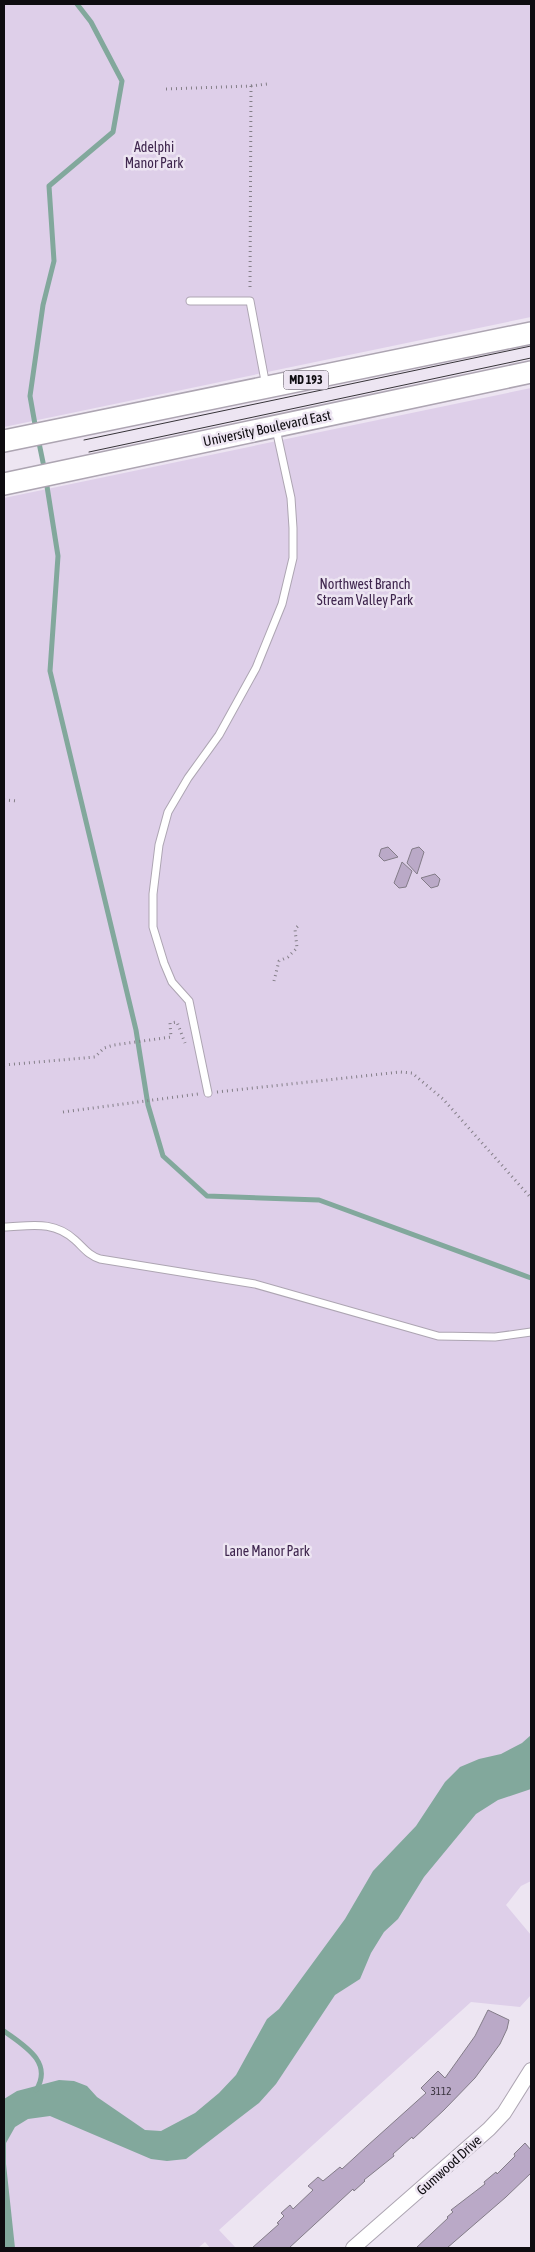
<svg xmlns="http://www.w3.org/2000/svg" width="535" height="2252" font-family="'Asap Condensed',sans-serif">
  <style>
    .green { fill: #decfe9 }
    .water { fill: #82a89c }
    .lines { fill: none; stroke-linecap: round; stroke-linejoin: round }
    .stream { stroke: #82a89c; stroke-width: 5 }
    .building { fill: #baa9c7; stroke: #837c88 }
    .service-casing { stroke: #ada5b2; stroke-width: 9 }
    .minor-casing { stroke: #ada5b2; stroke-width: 16 }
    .primary-casing { stroke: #ada5b2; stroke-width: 24 }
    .path { stroke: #847f88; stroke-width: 3; stroke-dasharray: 1 4; stroke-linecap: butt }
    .service { stroke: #fff; stroke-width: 7 }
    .minor { stroke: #fff; stroke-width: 14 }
    .primary { stroke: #fff; stroke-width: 21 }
    .tram { stroke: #373439; stroke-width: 1 }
    .labels { text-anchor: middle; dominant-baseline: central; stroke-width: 5; stroke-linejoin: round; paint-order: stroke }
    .number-label { font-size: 11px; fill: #39333e }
    .shield { fill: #ede5f2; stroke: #514d54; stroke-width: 1 }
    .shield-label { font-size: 12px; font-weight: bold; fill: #0e0c10 }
    .park-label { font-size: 14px; fill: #3f264e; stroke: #ede5f2 }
    .street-label { font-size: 14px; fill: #0e0c10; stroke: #ede5f2 }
  </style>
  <rect width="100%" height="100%" fill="#ede5f2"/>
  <g class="green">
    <polygon points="4,4 531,4 531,317 4,427"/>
    <polygon points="531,388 531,1881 521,1886 506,1905 531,1935 531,1995 520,2007 471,2002 219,2230 236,2248 210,2248 205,2242 198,2248 4,2248 4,498"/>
  </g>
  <polygon class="water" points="531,1735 531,1789 498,1800 476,1814 424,1877 398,1919 384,1932 371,1953 360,1979 335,1995 276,2084 259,2103 186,2159 167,2161 151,2159 50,2116 28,2119 15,2127 6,2143 6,2164 15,2248 4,2248 4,2099 17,2091 59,2080 74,2081 87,2086 97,2097 145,2130 161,2131 195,2113 219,2093 236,2075 267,2019 279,2009 345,1919 373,1871 416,1826 445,1782 460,1767 479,1759 501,1754 522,1743"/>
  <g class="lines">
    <g class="stream">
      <polyline points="36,430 30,396 43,305 54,261 49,186 113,132 122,81 91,22 77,4"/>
      <polyline points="38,438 45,472"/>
      <polyline points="46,480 58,556 50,671 136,1030 148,1105 163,1156 207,1196 319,1200 531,1278"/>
      <path d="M4,2031C23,2045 54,2062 36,2090"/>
    </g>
  </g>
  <g class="building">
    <polygon points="388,847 398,857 384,861 379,856 381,849"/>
    <polygon points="419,847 424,852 417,874 407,863 412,849"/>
    <polygon points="402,862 412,871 406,887 399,888 394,883"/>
    <polygon points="435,874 440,879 438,886 431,888 421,878"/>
    <polygon points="488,2010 509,2020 507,2029 500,2044 475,2078 444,2110 413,2139 412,2137 393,2154 394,2156 364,2180 365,2181 354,2191 353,2189 289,2248 252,2248 279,2224 277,2223 284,2216 281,2213 290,2205 293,2209 313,2190 308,2186 318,2177 323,2181 340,2167 342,2169 367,2146 426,2093 421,2088 438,2071 445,2078 475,2036"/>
    <polygon points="525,2143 531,2150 531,2173 506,2197 447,2248 416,2248 448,2218 447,2217 453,2212 451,2210 485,2184 484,2182 496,2172 497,2174 515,2156 514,2154"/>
  </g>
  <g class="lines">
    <g class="service-casing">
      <g id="service">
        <polyline points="190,301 250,301 266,386"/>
        <polyline points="208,1093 189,1001 172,982 164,963 153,927 153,894 159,845 168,812 188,778 219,735 256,668 282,604 293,558 293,528 291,498 276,429"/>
        <path d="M4,1227C31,1226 53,1220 75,1240C84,1248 88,1255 100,1259L255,1284L438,1336L495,1337L531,1332"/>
      </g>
    </g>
    <g class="minor-casing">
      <polyline id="minor" points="353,2248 489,2129 504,2113 531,2070"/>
    </g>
    <g class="primary-casing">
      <g id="primary">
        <polyline points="4,441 531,333"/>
        <polyline points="4,484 531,372"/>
      </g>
    </g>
    <g class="path">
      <polyline points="251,86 267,84"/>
      <polyline points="166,89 251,86 250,290"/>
      <polyline points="4,800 18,801"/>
      <polyline points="274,981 279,961 288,957 297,948 295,929 300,924"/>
      <polyline points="4,1065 95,1057 104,1048 114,1045 171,1037 170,1023 177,1022 185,1043"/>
      <polyline points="217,1092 400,1072 412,1073 443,1099 531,1198"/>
      <polyline points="63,1112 198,1094"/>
    </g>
    <use href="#service" class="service"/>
    <use href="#minor" class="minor"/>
    <use href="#primary" class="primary"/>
    <g class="tram">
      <polyline points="84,440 531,346"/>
      <polyline points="89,452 531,358"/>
    </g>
  </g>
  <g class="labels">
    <g class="number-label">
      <text x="441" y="2091">3112</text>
    </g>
    <rect class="shield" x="283.5" y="370.5" width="45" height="19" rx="4"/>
    <g class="shield-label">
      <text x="306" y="380">MD 193</text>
    </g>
    <g class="park-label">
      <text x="154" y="147">Adelphi<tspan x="154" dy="16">Manor Park</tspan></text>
      <text x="365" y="584">Northwest Branch<tspan x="365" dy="16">Stream Valley Park</tspan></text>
      <text x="267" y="1551">Lane Manor Park</text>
    </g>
    <g class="street-label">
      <text transform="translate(267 428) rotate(-12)">University Boulevard East</text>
      <text transform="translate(449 2165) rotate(-42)">Gumwood Drive</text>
    </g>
  </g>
  <rect width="535" height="2252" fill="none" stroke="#0e0c10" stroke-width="10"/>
</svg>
